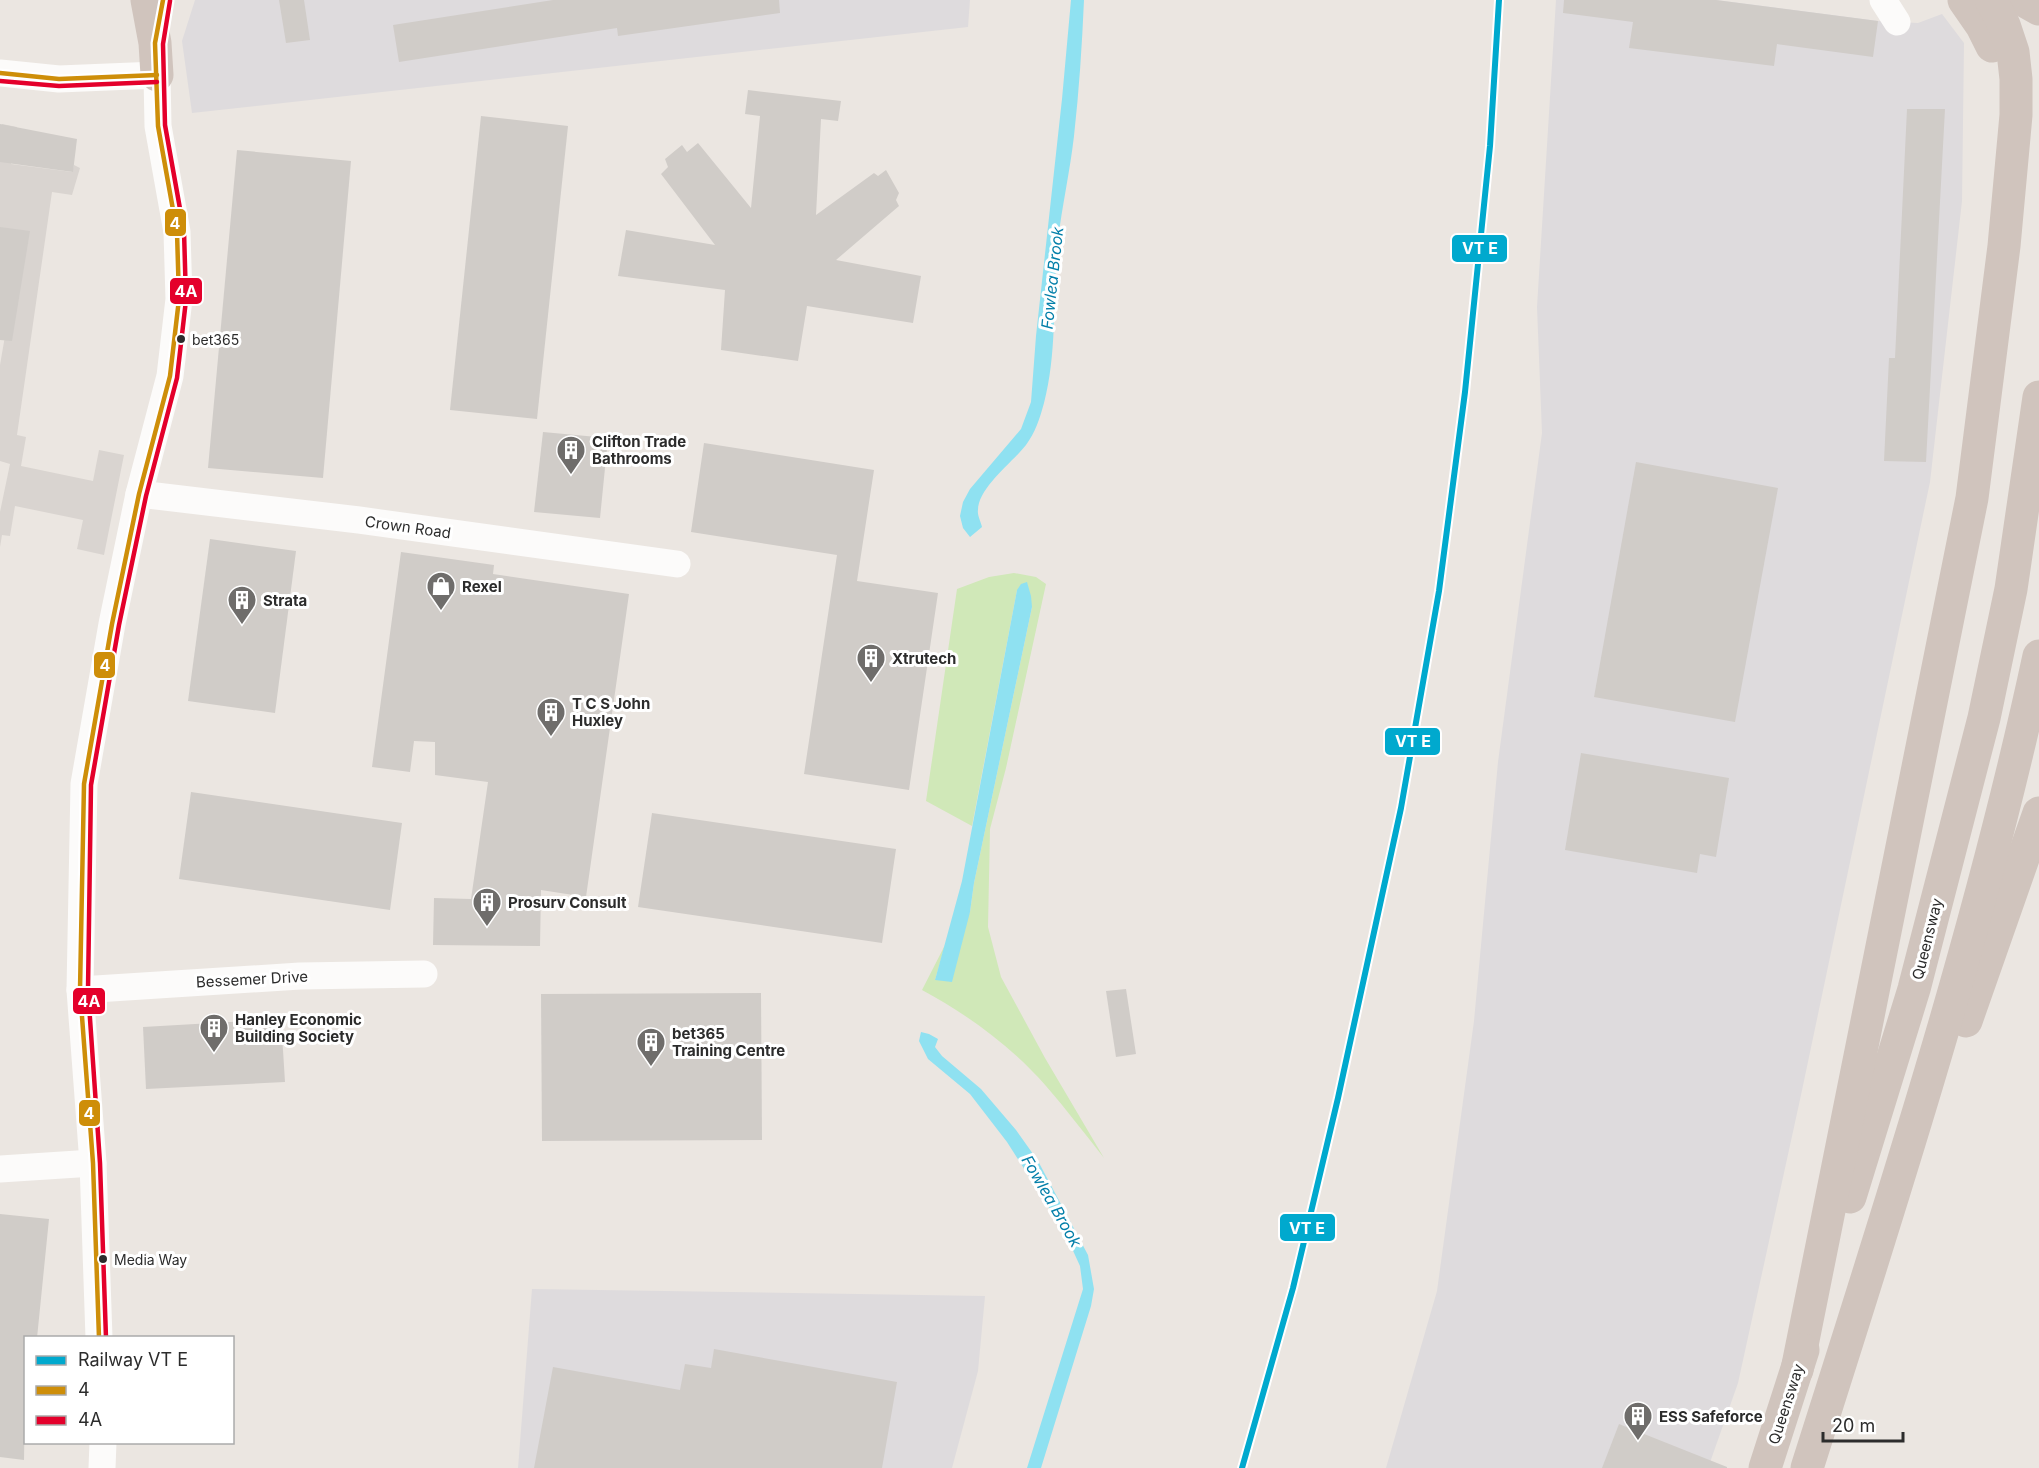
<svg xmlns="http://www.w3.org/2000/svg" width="2039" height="1468" font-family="Inter,sans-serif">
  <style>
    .industrial { fill: #dedbdd }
    .green { fill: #d0e8b8 }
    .plaza { fill: #d9d4d0 }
    .water { fill: #8fe1f1 }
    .building { fill: #d0ccc8 }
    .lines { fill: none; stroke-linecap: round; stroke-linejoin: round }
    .minor { stroke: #fcfbfa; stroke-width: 27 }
    .highway { stroke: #d0c4bd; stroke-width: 33 }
    .bus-1-casing { stroke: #fff; stroke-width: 9 }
    .bus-2-casing { stroke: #fff; stroke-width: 9 }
    .bus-1 { stroke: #ce8e09; stroke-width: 4.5 }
    .bus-2 { stroke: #e4002b; stroke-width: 4.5 }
    .rail-1-casing { stroke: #fff; stroke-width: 10 }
    .rail-1 { stroke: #00a9ce; stroke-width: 6 }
    .bus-dot { fill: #2c2c2c; stroke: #fff; stroke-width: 2 }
    .labels { text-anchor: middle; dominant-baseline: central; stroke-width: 6; stroke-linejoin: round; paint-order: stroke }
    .bus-label { font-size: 14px; fill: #2c2c2c; stroke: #fff; text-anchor: start }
    .poi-label { font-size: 15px; font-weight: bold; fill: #2c2c2c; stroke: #fff; text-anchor: start }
    .street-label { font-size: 15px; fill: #2c2c2c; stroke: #fff }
    .water-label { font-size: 16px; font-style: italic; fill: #037fa9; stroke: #fff }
    .line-badge { stroke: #fff; stroke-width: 2 }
    .badge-label { font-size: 16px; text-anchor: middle; font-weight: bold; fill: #fff }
  </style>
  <rect width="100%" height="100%" fill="#ebe6e1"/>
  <g class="industrial">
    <polygon points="195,0 970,0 968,27 192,113 182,41"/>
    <polygon points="1556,0 1716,0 1878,21 1918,23 1942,14 1964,43 1962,201 1930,482 1801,1095 1738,1383 1708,1468 1386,1468 1437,1291 1474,1021 1498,762 1542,433 1537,307"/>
    <polygon points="532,1289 985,1296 978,1371 952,1468 518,1468"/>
  </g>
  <path class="green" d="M1014,573L1036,577L1046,584L1006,768L990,829L988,927L1001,977L1045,1058L1104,1158C1085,1134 1066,1109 1046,1086C1012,1047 967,1014 922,990L945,945L935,980L970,912L974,883L1032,607L1017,590L972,826L926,801L957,589L989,577Z"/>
  <polygon class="plaza" points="2,124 17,127 11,164 72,172 74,165 80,168 72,195 52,192 17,435 26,437 21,466 93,481 99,450 124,455 104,555 77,549 83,520 15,506 10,536 2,535 0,547 0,512 10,464 0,461 0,365 5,336 0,227 0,134"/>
  <g class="water">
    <path d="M1071,0H1084C1082,46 1079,91 1074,136C1070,171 1062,206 1058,240C1052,295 1058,350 1044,403C1040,418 1035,433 1026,445C1013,462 978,488 978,510C977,515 981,522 982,527L970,537L963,528L960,516L963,502L970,489L1021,429L1031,402L1036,336L1062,99Z"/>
    <polygon points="1027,582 1031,596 1032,607 974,883 970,912 952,982 935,980 962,881 1017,590 1021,584"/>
    <polygon points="921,1032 929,1034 938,1039 935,1047 942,1056 981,1089 1016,1130 1038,1161 1088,1255 1094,1289 1091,1306 1041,1468 1027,1468 1083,1289 1080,1266 1064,1231 1007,1142 970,1094 928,1059 919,1041"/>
  </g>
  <g class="building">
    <polygon points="279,0 304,0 310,40 286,43"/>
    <polygon points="553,0 779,0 780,13 618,36 617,28 399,62 393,25"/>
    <polygon points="1564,0 1716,0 1878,21 1873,57 1777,44 1774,66 1629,48 1633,22 1563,13"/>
    <polygon points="748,90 841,101 838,121 821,119 816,215 874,173 878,176 886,170 899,193 896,200 899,206 836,260 921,276 913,323 807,306 798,361 721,350 725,290 618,276 626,230 715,245 661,174 668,167 665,159 682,145 687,152 698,143 751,208 760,116 745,114"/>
    <polygon points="1907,109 1945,109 1926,462 1884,461 1889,358 1895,358"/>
    <polygon points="481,116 568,126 537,419 450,410"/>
    <polygon points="0,124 77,139 73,172 0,162"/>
    <polygon points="237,150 351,161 323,478 208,468"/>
    <polygon points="0,227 30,231 12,341 0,340"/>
    <polygon points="543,432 608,438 600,518 534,512"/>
    <polygon points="704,443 874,470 857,581 938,593 909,790 804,774 837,555 691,532"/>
    <polygon points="1636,462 1778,488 1735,722 1594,697"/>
    <polygon points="210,539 296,551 275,713 188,701"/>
    <polygon points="401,552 494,565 493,574 629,594 586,897 541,890 540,946 433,945 434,898 471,899 488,782 435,775 435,742 414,741 410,772 372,767"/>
    <polygon points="1581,753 1729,778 1716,857 1700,854 1697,873 1565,850"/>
    <polygon points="191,792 402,823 390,910 179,879"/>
    <polygon points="652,813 896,849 882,943 638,907"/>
    <polygon points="1126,989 1136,1054 1116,1057 1106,991"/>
    <polygon points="761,993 762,1140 542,1141 541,994"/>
    <polygon points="281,1019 285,1082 146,1089 143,1027"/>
    <polygon points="0,1214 49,1219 37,1338 26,1338 24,1460 0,1457"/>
    <polygon points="714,1349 897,1382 882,1468 534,1468 553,1367 680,1390 685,1364 711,1368"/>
    <polygon points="1619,1424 1727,1467 1727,1468 1602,1468"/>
  </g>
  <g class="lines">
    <g class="minor">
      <polyline points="1883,0 1897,22"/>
      <polyline points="0,73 59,79 157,75 158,126 177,232 179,299 170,376 139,494 112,624 84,784 80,990 93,1163 99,1338"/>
      <polyline points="139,494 359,520 677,564"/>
      <polyline points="80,990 300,976 424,974"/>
      <polyline points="0,1169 93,1163"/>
      <polyline points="102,1468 103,1442"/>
    </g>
    <g class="highway">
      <polyline points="147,0 155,43 157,75"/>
      <polyline points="1964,0 1982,26 1992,46"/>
      <polyline points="2023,0 2039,9"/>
      <polyline points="1966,1021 2039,813"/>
      <polyline points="1850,1197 1914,989 1984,718 2011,589 2039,397"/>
      <polyline points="1797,1370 1972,498 2004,246 2016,115 2016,79 2013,52 2004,25 1991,0"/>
      <polyline points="1765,1468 1803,1350"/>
      <path d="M1807,1468C1892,1200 1980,931 2039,656"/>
    </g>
    <g class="bus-1-casing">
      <g id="bus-1">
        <polyline points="0,73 59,79 157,75"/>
        <polyline points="99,1338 93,1163 80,990 84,784 112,624 139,494 170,376 179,299 177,232 158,126 155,43 163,0"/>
      </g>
    </g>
    <g class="bus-2-casing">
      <g id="bus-2">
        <polyline points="0,81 59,86 157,82"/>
        <polyline points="106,1338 100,1163 88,990 91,785 119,625 146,496 177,378 186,300 184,231 165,125 163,44 170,1"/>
      </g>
    </g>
    <use href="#bus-1" class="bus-1"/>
    <use href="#bus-2" class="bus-2"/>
    <g class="rail-1-casing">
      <polyline id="rail-1" points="1242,1468 1293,1288 1338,1098 1401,808 1439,591 1465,392 1490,146 1499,0"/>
    </g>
    <use href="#rail-1" class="rail-1"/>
  </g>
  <defs>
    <g id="building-pin" transform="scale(1.5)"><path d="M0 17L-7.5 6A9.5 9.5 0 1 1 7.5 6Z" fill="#6f6d6b" stroke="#fff"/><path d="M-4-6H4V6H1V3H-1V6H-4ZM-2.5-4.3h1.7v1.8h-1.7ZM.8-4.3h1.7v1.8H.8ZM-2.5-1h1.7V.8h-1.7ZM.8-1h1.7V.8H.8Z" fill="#fff"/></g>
    <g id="shop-pin" transform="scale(1.5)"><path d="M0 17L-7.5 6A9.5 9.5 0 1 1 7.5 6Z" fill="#6f6d6b" stroke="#fff"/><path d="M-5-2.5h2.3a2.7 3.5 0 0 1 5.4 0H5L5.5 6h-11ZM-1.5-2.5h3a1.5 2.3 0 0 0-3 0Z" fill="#fff"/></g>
  </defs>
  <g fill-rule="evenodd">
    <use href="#building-pin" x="571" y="450"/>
    <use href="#shop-pin" x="441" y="586"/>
    <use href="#building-pin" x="242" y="600"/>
    <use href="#building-pin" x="871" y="658"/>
    <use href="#building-pin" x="551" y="712"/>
    <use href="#building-pin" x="487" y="902"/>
    <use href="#building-pin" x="214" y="1028"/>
    <use href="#building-pin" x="651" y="1042"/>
    <use href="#building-pin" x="1638" y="1416"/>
  </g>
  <g class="bus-dot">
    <circle cx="181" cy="339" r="5"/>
    <circle cx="103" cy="1259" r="5"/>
  </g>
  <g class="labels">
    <g class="bus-label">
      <text x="192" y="339">bet365</text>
      <text x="114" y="1259">Media Way</text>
    </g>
    <g class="poi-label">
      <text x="592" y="441">Clifton Trade<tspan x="592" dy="17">Bathrooms</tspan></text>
      <text x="462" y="586">Rexel</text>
      <text x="263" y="600">Strata</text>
      <text x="892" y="658">Xtrutech</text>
      <text x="572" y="703">T C S John<tspan x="572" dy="17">Huxley</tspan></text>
      <text x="508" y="902">Prosurv Consult</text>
      <text x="235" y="1019">Hanley Economic<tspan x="235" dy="17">Building Society</tspan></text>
      <text x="672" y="1033">bet365<tspan x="672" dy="17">Training Centre</tspan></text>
      <text x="1659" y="1416">ESS Safeforce</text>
    </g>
    <g class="street-label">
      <text transform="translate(408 527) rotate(8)">Crown Road</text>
      <text transform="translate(1927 939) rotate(-76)">Queensway</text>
      <text transform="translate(252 979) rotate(-3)">Bessemer Drive</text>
      <text transform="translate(1786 1404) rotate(-72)">Queensway</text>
    </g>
    <g class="water-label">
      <text transform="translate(1052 278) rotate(-84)">Fowlea Brook</text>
      <text transform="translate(1052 1201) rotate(60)">Fowlea Brook</text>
    </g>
  </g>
  <g class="line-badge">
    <rect x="164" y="208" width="23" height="29" rx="6" fill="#ce8e09"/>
    <rect x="1451" y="234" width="57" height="29" rx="6" fill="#00a9ce"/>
    <rect x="169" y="277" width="34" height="28" rx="6" fill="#e4002b"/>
    <rect x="93" y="651" width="23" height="28" rx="6" fill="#ce8e09"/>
    <rect x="1384" y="727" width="57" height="29" rx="6" fill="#00a9ce"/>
    <rect x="72" y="987" width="34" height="28" rx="6" fill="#e4002b"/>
    <rect x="78" y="1099" width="23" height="28" rx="6" fill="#ce8e09"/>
    <rect x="1279" y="1213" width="57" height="29" rx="6" fill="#00a9ce"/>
  </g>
  <g class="badge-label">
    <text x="175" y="229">4</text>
    <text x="1480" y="254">VT E</text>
    <text x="186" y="297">4A</text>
    <text x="105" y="671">4</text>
    <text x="1413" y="747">VT E</text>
    <text x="89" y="1007">4A</text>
    <text x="89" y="1119">4</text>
    <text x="1307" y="1234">VT E</text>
  </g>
  <rect x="24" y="1336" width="210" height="108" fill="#ffffff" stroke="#ababab" stroke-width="1.5"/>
  <rect x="36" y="1356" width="30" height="9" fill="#00a9ce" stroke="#ababab" stroke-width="1.5"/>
  <text x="78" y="1366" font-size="18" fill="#2c2c2c">Railway VT E</text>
  <rect x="36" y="1386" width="30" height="9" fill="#ce8e09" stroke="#ababab" stroke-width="1.5"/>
  <text x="78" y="1396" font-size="18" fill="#2c2c2c">4</text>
  <rect x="36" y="1416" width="30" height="9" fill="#e4002b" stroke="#ababab" stroke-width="1.5"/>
  <text x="78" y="1426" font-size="18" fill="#2c2c2c">4A</text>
  <path d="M1823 1432v9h80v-9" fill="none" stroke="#2c2c2c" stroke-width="3"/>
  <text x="1832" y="1432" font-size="18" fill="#2c2c2c" stroke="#ffffff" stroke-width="4.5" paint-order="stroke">20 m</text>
</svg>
